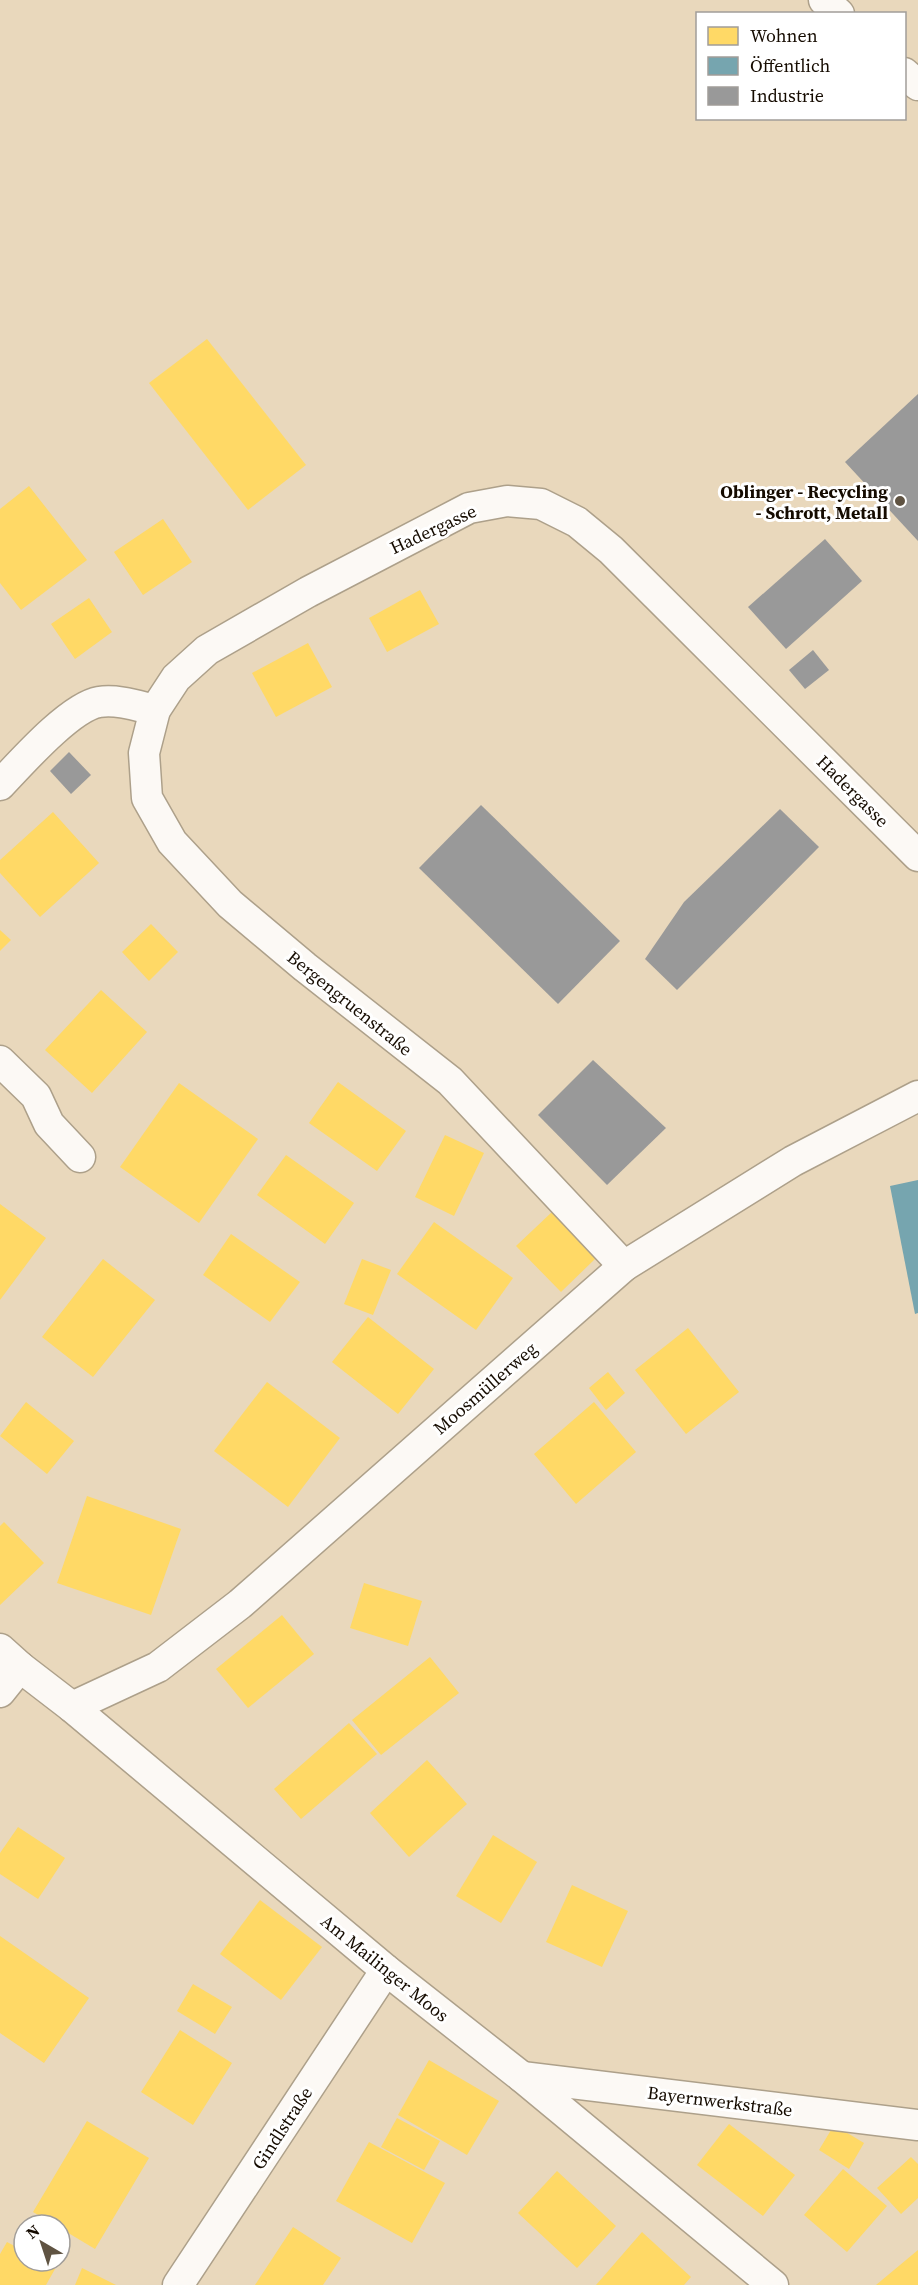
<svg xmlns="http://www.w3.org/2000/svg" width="918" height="2285" font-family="'Source Serif 4',serif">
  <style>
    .homes { fill: #ffd966 }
    .public { fill: #76a5af }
    .industry { fill: #999 }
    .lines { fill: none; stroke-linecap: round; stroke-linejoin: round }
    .street-casing { stroke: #ada08a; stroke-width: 33 }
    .street { stroke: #fcf9f5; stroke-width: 30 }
    .poi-dot { fill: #5f5342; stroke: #fff; stroke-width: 2 }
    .labels { text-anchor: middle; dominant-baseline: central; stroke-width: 6; stroke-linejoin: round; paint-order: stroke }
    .poi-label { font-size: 18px; font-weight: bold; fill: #150b00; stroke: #fff; text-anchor: end }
    .street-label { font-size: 18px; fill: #150b00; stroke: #fff }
  </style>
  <rect width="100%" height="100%" fill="#e9d8bc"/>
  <g class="homes">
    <polygon points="207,339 306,465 248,510 149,383"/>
    <polygon points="29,486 87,560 21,610 0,583 0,509"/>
    <polygon points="163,519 192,562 143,595 114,552"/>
    <polygon points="420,590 439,624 387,652 369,618"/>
    <polygon points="89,598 112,632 75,659 51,624"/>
    <polygon points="308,643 332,687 276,717 252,673"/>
    <polygon points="53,812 99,863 40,917 0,873 0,860"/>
    <polygon points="151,924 178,952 149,981 122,952"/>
    <polygon points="0,930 11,940 0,951"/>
    <polygon points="101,990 147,1032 92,1093 45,1050"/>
    <polygon points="338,1082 406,1131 377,1171 309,1123"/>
    <polygon points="179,1083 258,1139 199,1223 120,1167"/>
    <polygon points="445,1135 484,1153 454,1216 415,1197"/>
    <polygon points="286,1155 354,1203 325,1244 257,1195"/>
    <polygon points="0,1204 46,1238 0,1300"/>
    <polygon points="552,1212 596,1258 561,1292 516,1246"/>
    <polygon points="434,1222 513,1278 476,1330 397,1274"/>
    <polygon points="231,1234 300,1282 270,1322 203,1275"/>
    <polygon points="103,1259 155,1300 93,1377 42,1337"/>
    <polygon points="362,1259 391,1270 373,1315 344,1304"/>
    <polygon points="368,1317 434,1369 398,1414 332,1362"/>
    <polygon points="688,1328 739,1392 686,1434 635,1370"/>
    <polygon points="608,1372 625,1393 606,1410 589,1388"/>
    <polygon points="267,1382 340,1438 288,1507 214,1451"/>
    <polygon points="26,1402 74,1441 47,1474 0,1436"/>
    <polygon points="594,1402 636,1452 576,1504 534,1454"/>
    <polygon points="87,1496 181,1529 151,1615 57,1583"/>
    <polygon points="4,1522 44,1563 0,1605 0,1526"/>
    <polygon points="364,1583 422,1601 408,1646 350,1628"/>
    <polygon points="282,1615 314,1654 248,1708 216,1669"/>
    <polygon points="430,1657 459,1693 381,1755 352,1720"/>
    <polygon points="349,1723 377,1754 301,1819 274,1789"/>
    <polygon points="427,1760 467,1804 409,1857 370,1813"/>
    <polygon points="18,1827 65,1858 38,1899 0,1874 0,1853"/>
    <polygon points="493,1835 537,1862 501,1923 456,1896"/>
    <polygon points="572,1885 628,1911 602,1967 546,1942"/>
    <polygon points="260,1900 322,1947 281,2000 220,1954"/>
    <polygon points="0,1936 89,1998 44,2063 0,2033"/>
    <polygon points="193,1984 232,2007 215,2034 177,2011"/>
    <polygon points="180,2030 232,2063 193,2125 141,2092"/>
    <polygon points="429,2060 499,2101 467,2155 398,2115"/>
    <polygon points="397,2118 440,2141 424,2170 381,2147"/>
    <polygon points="87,2121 149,2158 95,2249 60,2228 60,2225 55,2225 33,2212"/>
    <polygon points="729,2124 795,2175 763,2216 697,2165"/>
    <polygon points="834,2125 864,2143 849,2169 819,2150"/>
    <polygon points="369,2142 445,2183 412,2243 336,2201"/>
    <polygon points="911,2157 918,2164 918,2198 901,2214 877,2188"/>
    <polygon points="843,2169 887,2206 847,2252 804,2215"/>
    <polygon points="557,2171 616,2226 577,2268 518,2213"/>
    <polygon points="293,2227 341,2258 323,2285 255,2285"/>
    <polygon points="642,2232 691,2277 684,2285 596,2285"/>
    <polygon points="7,2242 24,2251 24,2261 42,2261 55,2269 46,2285 0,2285 0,2254"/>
    <polygon points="918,2250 918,2285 876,2285"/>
    <polygon points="82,2268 116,2285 75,2285"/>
  </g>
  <polygon class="public" points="918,1180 918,1313 915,1314 890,1186"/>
  <g class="industry">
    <polygon points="918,394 918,541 845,462"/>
    <polygon points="825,539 862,581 786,649 748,607"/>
    <polygon points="813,650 829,670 805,689 789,670"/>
    <polygon points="69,752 91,775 71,794 50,771"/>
    <polygon points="481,805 620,941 558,1004 419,868"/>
    <polygon points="780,809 819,847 677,990 645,959 684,902"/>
    <polygon points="593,1060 666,1128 607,1185 538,1115"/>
  </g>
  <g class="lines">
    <g class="street-casing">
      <g id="street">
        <polyline points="824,0 839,14"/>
        <polyline points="904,73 918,85"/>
        <path d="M0,785C21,763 70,707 99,702C117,699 138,706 155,710"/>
        <polyline points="0,1061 36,1096 49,1124 80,1157"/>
        <polyline points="624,1266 450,1081 305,967 230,904 172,842 147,798 144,753 155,710 176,678 207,650 308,592 469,508 507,501 541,504 577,522 611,550 918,856"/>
        <polyline points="0,1649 20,1667 72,1707 386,1970 522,2077 773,2285"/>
        <polyline points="0,1692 20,1667"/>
        <polyline points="72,1707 158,1667 240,1604 624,1266 793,1161 918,1096"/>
        <polyline points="522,2077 918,2125"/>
        <polyline points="178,2285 386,1970"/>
      </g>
    </g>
    <use href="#street" class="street"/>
  </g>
  <circle class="poi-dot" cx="900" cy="501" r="6"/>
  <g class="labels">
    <g class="poi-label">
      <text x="888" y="491">Oblinger - Recycling<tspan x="888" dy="21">- Schrott, Metall</tspan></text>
    </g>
    <g class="street-label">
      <text transform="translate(433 529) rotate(-25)">Hadergasse</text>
      <text transform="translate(853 791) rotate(45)">Hadergasse</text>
      <text transform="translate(350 1003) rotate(39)">Bergengruenstraße</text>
      <text transform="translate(485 1388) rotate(-41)">Moosmüllerweg</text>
      <text transform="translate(385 1968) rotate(39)">Am Mailinger Moos</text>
      <text transform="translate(720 2101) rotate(7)">Bayernwerkstraße</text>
      <text transform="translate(282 2128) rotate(-57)">Gindlstraße</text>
    </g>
  </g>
  <rect x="696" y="12" width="210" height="108" fill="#ffffff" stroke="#a19d99" stroke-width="1.5"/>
  <rect x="708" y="27" width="30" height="18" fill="#ffd966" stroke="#a19d99" stroke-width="1.5"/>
  <text x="750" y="42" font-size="18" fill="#150b00">Wohnen</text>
  <rect x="708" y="57" width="30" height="18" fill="#76a5af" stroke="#a19d99" stroke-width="1.5"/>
  <text x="750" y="72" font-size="18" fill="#150b00">Öffentlich</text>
  <rect x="708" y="87" width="30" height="18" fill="#999999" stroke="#a19d99" stroke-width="1.5"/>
  <text x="750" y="102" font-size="18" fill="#150b00">Industrie</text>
  <g transform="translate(42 2243) rotate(321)"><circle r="28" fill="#ffffff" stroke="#a19d99" stroke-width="1.5"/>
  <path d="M0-4.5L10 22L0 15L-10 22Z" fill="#5f5342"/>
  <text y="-9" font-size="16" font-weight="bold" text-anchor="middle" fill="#150b00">N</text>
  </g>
</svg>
